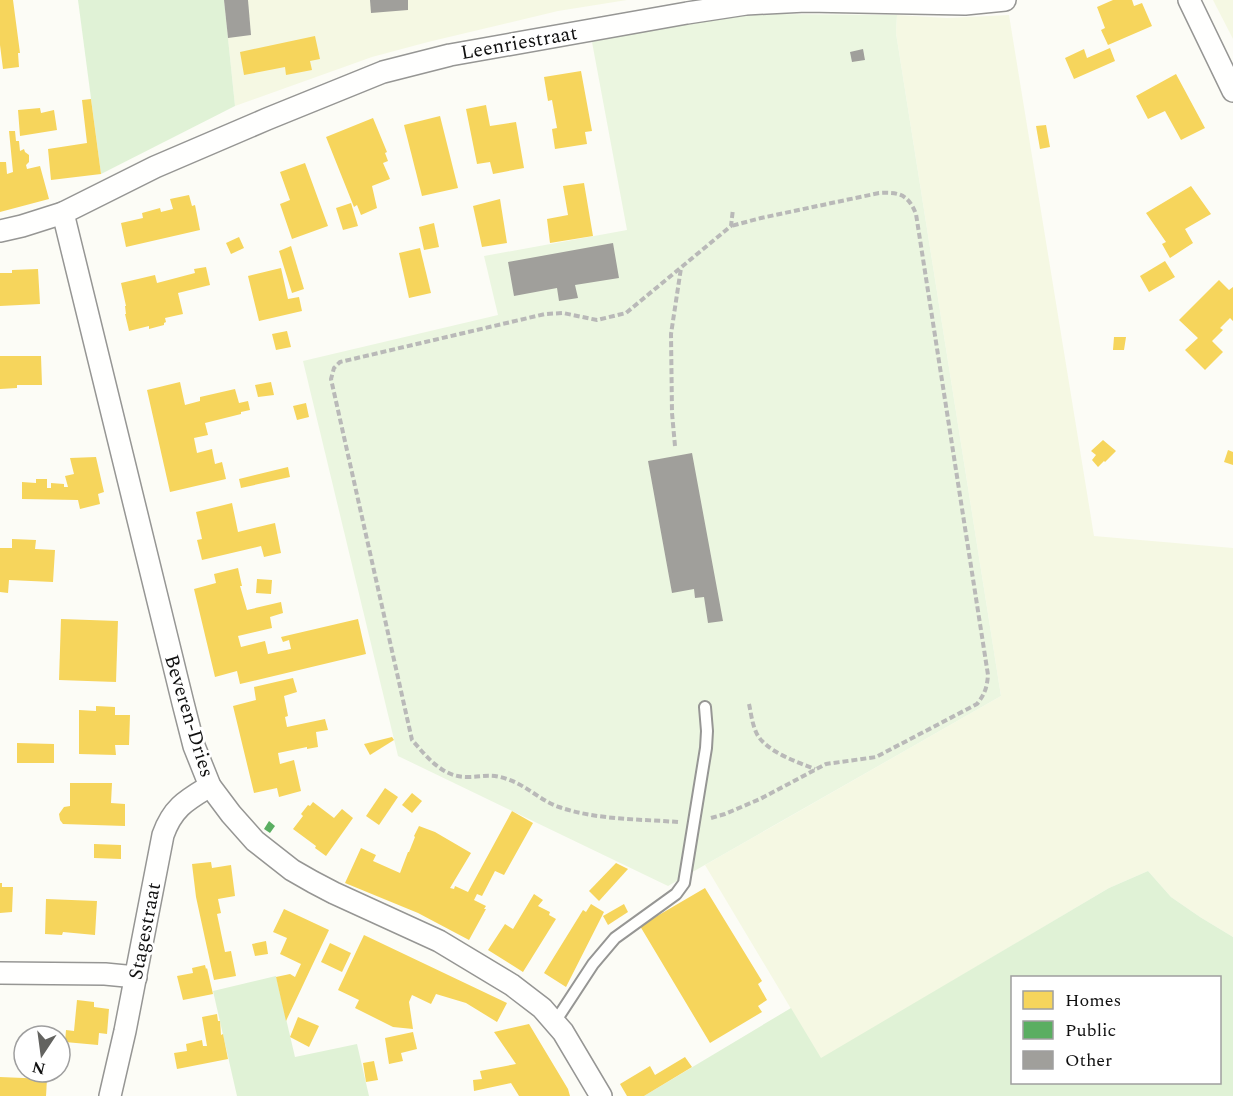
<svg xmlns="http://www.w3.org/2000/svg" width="1233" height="1096" font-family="Spectral,serif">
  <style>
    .farmland { fill: #f5f8e3 }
    .green { fill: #e0f2d6; fill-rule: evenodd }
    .pitch { fill: #ebf6e0 }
    .homes { fill: #f6d55c }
    .public { fill: #5aae61 }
    .building { fill: #a09f9b }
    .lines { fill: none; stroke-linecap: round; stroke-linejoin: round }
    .lane-casing { stroke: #969694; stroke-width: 14 }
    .street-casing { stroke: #969694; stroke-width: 24 }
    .path { stroke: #b9b9b8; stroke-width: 4; stroke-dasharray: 6 3; stroke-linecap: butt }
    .lane { stroke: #fffffe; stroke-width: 10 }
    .street { stroke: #fffffe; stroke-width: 21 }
    .labels { text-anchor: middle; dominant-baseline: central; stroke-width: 6; stroke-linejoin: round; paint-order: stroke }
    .street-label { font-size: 20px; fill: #101010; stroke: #fff }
  </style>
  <rect width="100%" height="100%" fill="#fcfcf6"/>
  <g class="farmland">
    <polygon points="224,0 627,0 558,11 428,42 372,57 235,106"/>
    <polygon points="1213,0 1233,0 1233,39"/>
    <polygon points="897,15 947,18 1009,15 1094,536 1233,548 1233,937 1200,917 1171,897 1148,871 1109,888 821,1059 705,865 1001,696 896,33"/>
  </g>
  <g class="green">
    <polygon points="78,0 224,0 235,106 101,174"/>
    <path d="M1148,871L1171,897L1200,917L1233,937V1096H644L791,1008L821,1058L1109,888ZM1012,978H1220V1082H1012Z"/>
    <polygon points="276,976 295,1057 357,1044 369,1096 237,1096 213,991"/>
  </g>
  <path class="pitch" d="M767,14L897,15L896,33L1001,696L668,886L398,756L303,361L498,315L484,256L627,230L592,42C650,30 708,18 767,14Z"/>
  <g class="homes">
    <polygon points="0,0 13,0 20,53 18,53 19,67 3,69 0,45"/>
    <polygon points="1113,0 1132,0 1134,6 1142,3 1152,26 1108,45 1101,30 1105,28 1097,7"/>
    <polygon points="315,36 320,59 310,61 312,70 286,75 285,67 244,75 240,52"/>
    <polygon points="1110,48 1115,61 1074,79 1065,58 1084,49 1087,58"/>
    <polygon points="581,71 592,131 585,132 587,144 555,149 552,129 557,128 552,100 548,101 544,77"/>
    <polygon points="1176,74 1205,128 1181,140 1165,111 1148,119 1136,96"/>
    <polygon points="91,99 101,174 51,180 48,149 87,143 82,100"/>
    <polygon points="486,105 490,126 516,122 524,168 493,174 490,162 477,164 466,109"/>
    <polygon points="40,108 41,113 54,110 57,130 20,136 18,110"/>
    <polygon points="440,116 458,188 422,196 404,125"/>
    <polygon points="373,118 387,152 385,153 388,161 383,163 390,179 372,186 377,208 361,215 357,205 354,207 326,137"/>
    <polygon points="1046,125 1050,147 1040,149 1036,126"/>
    <polygon points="9,131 15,131 16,141 19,141 20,151 24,149 25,152 29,155 29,162 26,165 27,169 40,166 49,199 0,212 0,162 6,162 7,174 13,172"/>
    <polygon points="305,163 328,226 292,239 280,204 290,200 280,172"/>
    <polygon points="584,183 593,236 550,243 547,219 568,215 563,186"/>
    <polygon points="1191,186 1211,214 1185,229 1193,243 1170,258 1162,244 1166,242 1146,213"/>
    <polygon points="189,195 192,206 195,205 200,230 126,247 121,223 143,218 142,213 160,208 161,212 173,209 170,199"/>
    <polygon points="500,199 507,243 482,247 473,206"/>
    <polygon points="351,203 358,226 343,230 336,208"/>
    <polygon points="434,223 439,247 424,250 419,227"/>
    <polygon points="239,237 244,248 231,254 226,243"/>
    <polygon points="291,246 304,289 292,293 279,251"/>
    <polygon points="420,248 431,293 409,298 399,253"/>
    <polygon points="1165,261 1175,277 1149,292 1140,276"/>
    <polygon points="206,267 210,285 178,293 183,314 165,318 166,322 164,323 164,325 149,329 149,326 129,331 125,314 126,314 125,306 126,306 121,283 155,275 157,283 195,273 194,269"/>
    <polygon points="281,268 288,299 299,297 302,311 259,321 248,276"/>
    <polygon points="38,269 40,304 0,306 0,273 12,273 12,270"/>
    <polygon points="1219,280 1229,290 1233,287 1233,321 1230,318 1220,328 1223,330 1212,341 1223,352 1205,370 1185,350 1198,338 1179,320"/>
    <polygon points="287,331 291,347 276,350 272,334"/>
    <polygon points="1114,337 1126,337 1124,350 1113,350"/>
    <polygon points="0,356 41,356 42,385 17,385 17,388 0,389"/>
    <polygon points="180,382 185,405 200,401 200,397 235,389 239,403 248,401 250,410 241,412 241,414 205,423 208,435 194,438 197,453 212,449 215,464 222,462 226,479 170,492 147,390"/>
    <polygon points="271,382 274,395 258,397 255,385"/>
    <polygon points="306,403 309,417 297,420 293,406"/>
    <polygon points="1103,440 1116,451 1105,462 1104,461 1098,467 1092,460 1096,455 1091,451"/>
    <polygon points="1228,450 1233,452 1233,465 1224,462"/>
    <polygon points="96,457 104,492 98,494 100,504 80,509 78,500 22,499 22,482 36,483 36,479 47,479 47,488 51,488 51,483 64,484 64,487 68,487 65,476 74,474 70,458"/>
    <polygon points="288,467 290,477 241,488 239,479"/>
    <polygon points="232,503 238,532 275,523 281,553 264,557 261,546 202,560 197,540 202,539 196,512"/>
    <polygon points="12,539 36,540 35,549 55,550 53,582 9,580 8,593 0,592 0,548 12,548"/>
    <polygon points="238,568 242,586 240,586 247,610 281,602 283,613 270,617 272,628 238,636 241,647 265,641 268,654 291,649 289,640 283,642 281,637 358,619 366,654 240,684 237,671 215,677 194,589 216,583 214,574"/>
    <polygon points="257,579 272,580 271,594 256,593"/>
    <polygon points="61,619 118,621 116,682 59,680"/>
    <polygon points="293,678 297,692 284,696 288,716 285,717 287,727 325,719 328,730 316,732 318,747 307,749 307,747 278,753 280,764 294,760 301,791 279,797 277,788 254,793 233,706 256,700 254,687"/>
    <polygon points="96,706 115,707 115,715 130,715 129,745 115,745 116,755 79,754 79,710 96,711"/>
    <polygon points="392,737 394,740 370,755 364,744"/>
    <polygon points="17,743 54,744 54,763 17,763"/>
    <polygon points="70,783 112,783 111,803 125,804 125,826 63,824 60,820 59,814 64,807 70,806"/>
    <polygon points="385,788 398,797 379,825 366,816"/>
    <polygon points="412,793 422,801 412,813 402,805"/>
    <polygon points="313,802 334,818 342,809 353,818 326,856 315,848 316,846 293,829 303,816 301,814 308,805 310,806"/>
    <polygon points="512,811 533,823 504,875 495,871 482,896 477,894 474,900 486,906 484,909 486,909 469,940 418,913 345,883 361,848 376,855 373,861 400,873 408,852 409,852 415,837 414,836 419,826 435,832 471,853 450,888 454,889 455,886 468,892"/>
    <polygon points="94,844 121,845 121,859 94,858"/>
    <polygon points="211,862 212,868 231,865 235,896 218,899 221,913 217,914 225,952 231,951 236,976 214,980 196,897 192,864"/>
    <polygon points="616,863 628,869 599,901 589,891"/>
    <polygon points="0,883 2,883 2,887 13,887 12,912 0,913"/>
    <polygon points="705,888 762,981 758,984 767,1000 758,1006 762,1012 710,1043 640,926"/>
    <polygon points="534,894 543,900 538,906 550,912 549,915 556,919 523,972 488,950 505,924 513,929"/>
    <polygon points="46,899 97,901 95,935 63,932 62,935 45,934"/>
    <polygon points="591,904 604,912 566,987 544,973 583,910 586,912"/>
    <polygon points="624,904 628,912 608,925 603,916"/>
    <polygon points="284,909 329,930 286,1021 276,977 290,974 295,977 301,964 280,954 287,938 273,932"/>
    <polygon points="364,935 507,1003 497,1022 466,1003 436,994 431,1004 412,995 409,1002 413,1029 393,1027 355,1008 359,1000 338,990"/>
    <polygon points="266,941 268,954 255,956 252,944"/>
    <polygon points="330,943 351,953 342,972 321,962"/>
    <polygon points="205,965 206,969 207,968 213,994 183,1000 177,976 193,973 192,968"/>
    <polygon points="77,1000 94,1002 94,1007 109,1009 107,1034 99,1033 98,1045 65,1042 66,1030 74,1031"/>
    <polygon points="217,1014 218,1021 220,1021 221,1035 223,1034 228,1059 177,1069 174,1053 187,1051 186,1044 202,1040 203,1046 207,1046 202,1017"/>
    <polygon points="298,1017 319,1026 309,1047 290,1037"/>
    <polygon points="529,1024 568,1089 570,1096 519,1096 511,1083 474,1091 473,1080 482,1079 480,1071 516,1064 494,1032"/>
    <polygon points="413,1032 417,1049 401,1053 403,1061 389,1064 385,1038"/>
    <polygon points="685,1057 692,1067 644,1096 627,1096 620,1084 650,1066 655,1075"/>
    <polygon points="374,1061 378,1080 366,1082 363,1063"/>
    <polygon points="0,1077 47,1079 46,1096 0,1096"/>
  </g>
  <polygon class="public" points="269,821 275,826 270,833 264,829"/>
  <g class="building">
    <polygon points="224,0 248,0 251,35 228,38"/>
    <polygon points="370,0 408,0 408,10 371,13"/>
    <polygon points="863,49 865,60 852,62 850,52"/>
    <polygon points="613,243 619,278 575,285 578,298 559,301 557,288 514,296 508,262"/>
    <polygon points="692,453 723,621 708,623 704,597 695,598 694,589 672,593 648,461"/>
  </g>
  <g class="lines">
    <g class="lane-casing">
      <polyline id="lane" points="555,1022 593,964 615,938 676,894 684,883 706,748 707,731 705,707"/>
    </g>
    <g class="street-casing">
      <g id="street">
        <polyline points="1189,0 1233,91"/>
        <polyline points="63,213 183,703 194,746 210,786 231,814 255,841 292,870 313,882 334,893 439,941 512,985 542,1008 563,1032 601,1096"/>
        <polyline points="0,231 22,226 63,213 155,167 267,119 383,72 450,55 687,13 746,4 806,1 965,4 1005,0"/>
        <polyline points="0,973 105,974 136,977"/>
        <path d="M110,1096L125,1031L163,835C173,807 187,800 210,786"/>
      </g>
    </g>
    <g class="path">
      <polyline points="675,446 672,413 671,334 681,268"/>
      <path d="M749,704C751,713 752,723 756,732C764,751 797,762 815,769"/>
      <path d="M711,818L725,814L760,799L826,764L876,757L977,704C985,694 987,687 988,675L916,214C908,194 899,192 879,193L761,218L731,226"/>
      <path d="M678,822C639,819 596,820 559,807C541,801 526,785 507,779C490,773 483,777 467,777C442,777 427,757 412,740L331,379L334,368L340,362L545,314L563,313L597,320L626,313L731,226L733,209"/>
    </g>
    <use href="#lane" class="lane"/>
    <use href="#street" class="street"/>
  </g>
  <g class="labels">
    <g class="street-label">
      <text transform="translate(519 43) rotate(-10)">Leenriestraat</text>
      <text transform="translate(189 716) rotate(73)">Beveren-Dries</text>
      <text transform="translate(145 931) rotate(-79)">Stagestraat</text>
    </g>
  </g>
  <rect x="1011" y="976" width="210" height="108" fill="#ffffff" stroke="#9f9f9f" stroke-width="1.5"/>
  <rect x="1023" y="991" width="30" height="18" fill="#f6d55c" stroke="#9f9f9f" stroke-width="1.5"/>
  <text x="1065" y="1006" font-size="18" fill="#101010">Homes</text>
  <rect x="1023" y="1021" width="30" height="18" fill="#5aae61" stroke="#9f9f9f" stroke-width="1.5"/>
  <text x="1065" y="1036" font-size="18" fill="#101010">Public</text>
  <rect x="1023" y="1051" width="30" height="18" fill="#a09f9b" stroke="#9f9f9f" stroke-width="1.5"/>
  <text x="1065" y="1066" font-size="18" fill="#101010">Other</text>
  <g transform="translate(42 1054) rotate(193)"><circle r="28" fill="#ffffff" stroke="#9f9f9f" stroke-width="1.5"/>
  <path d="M0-4.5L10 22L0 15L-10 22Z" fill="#636360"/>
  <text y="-9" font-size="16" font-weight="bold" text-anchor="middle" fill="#101010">N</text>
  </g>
</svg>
